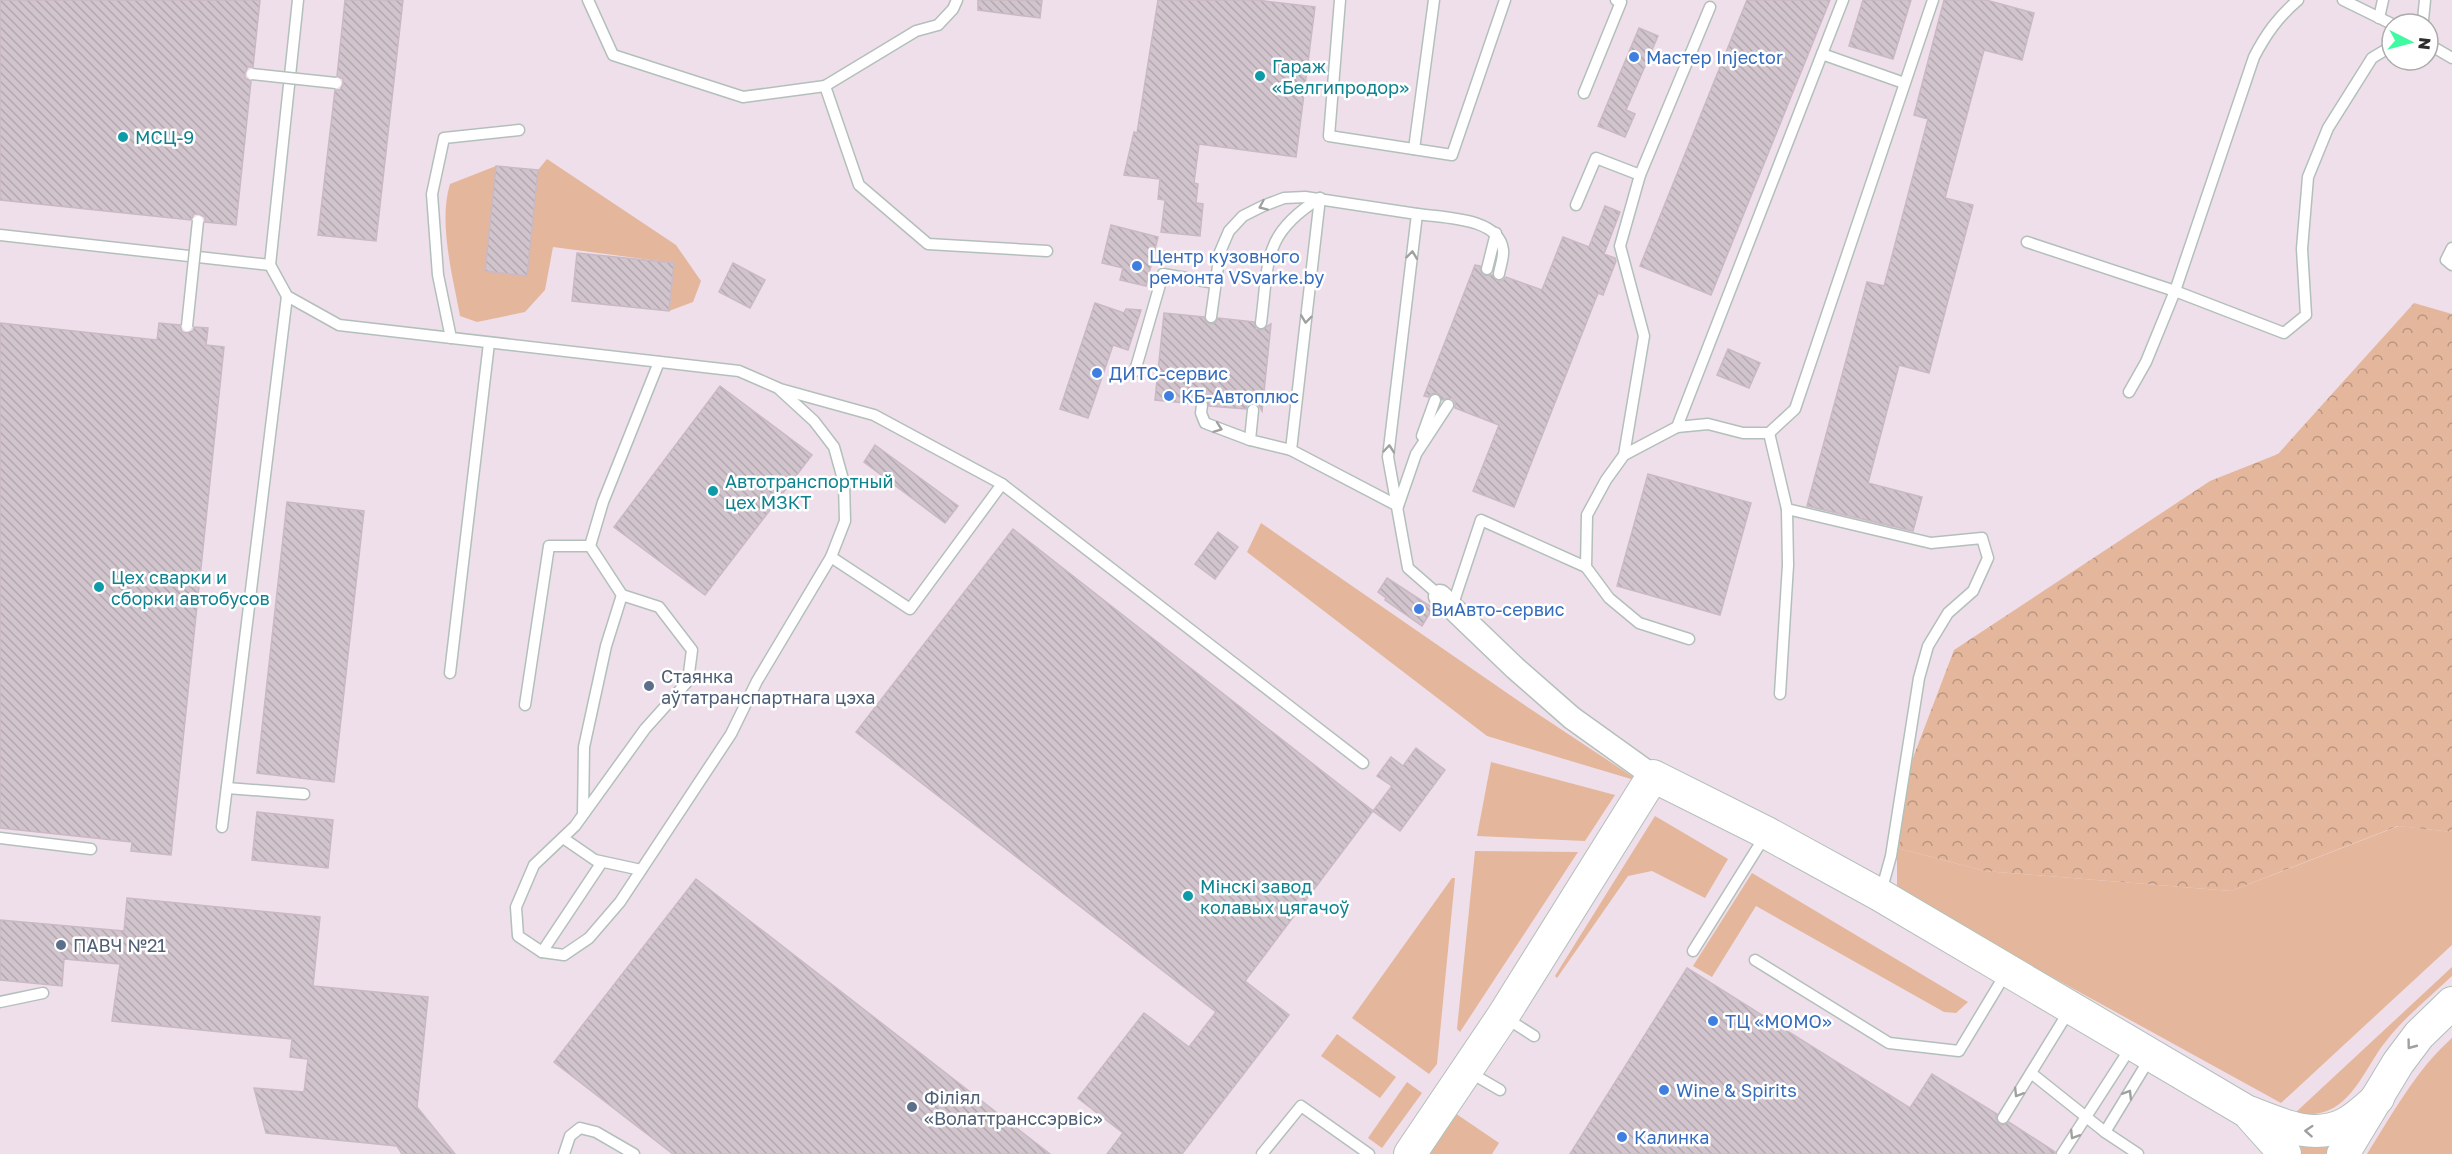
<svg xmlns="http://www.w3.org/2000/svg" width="2452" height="1154" font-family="'Golos Text',sans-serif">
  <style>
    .grass { fill: #e4b79c }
    .park { fill: url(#park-crowns) }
    .building { fill: url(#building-back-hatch); stroke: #cab9c4; stroke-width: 1.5 }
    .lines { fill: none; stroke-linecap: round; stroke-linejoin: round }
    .lane-casing { stroke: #b3c0ba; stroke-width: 13 }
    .street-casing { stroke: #b3c0ba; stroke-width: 25 }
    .secondary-casing { stroke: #b3c0ba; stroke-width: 34 }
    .lane { stroke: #fff; stroke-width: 10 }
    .street { stroke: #fff; stroke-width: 22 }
    .secondary { stroke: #fff; stroke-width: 32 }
    .lane-bridge-casing { stroke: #b3c0ba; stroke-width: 13; stroke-linecap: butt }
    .lane-bridge { stroke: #fff; stroke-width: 10 }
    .oneway { stroke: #a0a0a0 }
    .shop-dot { fill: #3f7fe0; stroke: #fff; stroke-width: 2 }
    .culture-dot { fill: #0f9aa8; stroke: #fff; stroke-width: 2 }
    .service-dot { fill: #5c6f8a; stroke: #fff; stroke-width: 2 }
    .labels { text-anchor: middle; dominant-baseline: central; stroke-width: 5; stroke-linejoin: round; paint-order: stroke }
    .shop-label { font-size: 18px; fill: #366cbe; stroke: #fff; text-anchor: start }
    .culture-label { font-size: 18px; fill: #0d838f; stroke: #fff; text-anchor: start }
    .service-label { font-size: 18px; fill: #4e5e75; stroke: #fff; text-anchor: start }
  </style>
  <defs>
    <pattern id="park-crowns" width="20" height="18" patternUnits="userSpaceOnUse" patternTransform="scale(1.5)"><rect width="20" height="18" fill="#e4b79c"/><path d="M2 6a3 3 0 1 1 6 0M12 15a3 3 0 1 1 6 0" fill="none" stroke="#b99580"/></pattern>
    <pattern id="building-back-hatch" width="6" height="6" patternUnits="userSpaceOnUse" patternTransform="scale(1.5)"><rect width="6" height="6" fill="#d1c4cd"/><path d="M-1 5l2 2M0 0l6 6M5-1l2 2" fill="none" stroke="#b4a9b0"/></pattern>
  </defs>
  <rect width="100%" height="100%" fill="#eedfea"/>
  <g class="grass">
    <path d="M547,159L676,245L701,281L693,302L669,311L674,263L553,247L545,290L525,312L477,322L460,316C453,277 438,223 450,184L496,166L485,271L527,276L538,170Z"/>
    <polygon points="1261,523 1523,704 1633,777 1631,779 1487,736 1247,552"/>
    <polygon points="1491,762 1615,795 1585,841 1477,836"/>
    <polygon points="1655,816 1728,859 1705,898 1652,871 1628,876 1557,978 1555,976"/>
    <polygon points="2399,826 2452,832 2452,945 2281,1103 1903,895 1897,886 1897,848 1985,871 2231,891"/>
    <polygon points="1475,851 1578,852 1460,1032 1457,1029"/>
    <polygon points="1752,873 1968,1002 1956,1013 1944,1012 1756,906 1712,977 1693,966"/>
    <polygon points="1452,878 1455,878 1437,1064 1429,1074 1352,1018"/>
    <path d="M2452,967V976C2429,998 2402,1019 2383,1045C2368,1065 2357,1093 2335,1107C2322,1115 2309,1115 2295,1113Z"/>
    <polygon points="1337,1034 1396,1077 1380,1098 1321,1056"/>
    <path d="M2452,1038V1154H2367C2393,1113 2416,1070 2452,1038Z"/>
    <polygon points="1407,1082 1422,1093 1382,1148 1368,1138"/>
    <polygon points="1452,1111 1499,1143 1492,1154 1424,1154"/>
    <polygon points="2329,1141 2332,1154 2299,1154 2291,1143"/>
  </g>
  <polygon class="park" points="2414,303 2452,314 2452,832 2398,826 2231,891 1985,871 1897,848 1911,763 1954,650 2210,481 2278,454"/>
  <g class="building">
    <polygon points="0,0 260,0 253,67 248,67 245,73 245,78 251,81 236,225 205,222 205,217 199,214 194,214 191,220 0,200"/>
    <polygon points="345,0 403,0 376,241 318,235 335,90 340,90 343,84 343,79 337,76"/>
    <polygon points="978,0 1042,0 1040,18 978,10"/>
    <polygon points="1158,0 1256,0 1315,7 1296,157 1199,144 1194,183 1198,184 1196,203 1203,204 1200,236 1161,232 1165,200 1158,199 1160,179 1124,175 1134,132 1137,133"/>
    <polygon points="1747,0 1830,0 1711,295 1640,266"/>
    <polygon points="1863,0 1911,0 1893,59 1849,46"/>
    <polygon points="1944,0 1986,0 2034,13 2022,60 1984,50 1945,198 1973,205 1929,373 1899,365 1868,483 1922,497 1913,531 1807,506 1867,282 1884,286 1928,119 1914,115"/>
    <polygon points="1639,28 1658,36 1626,110 1635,114 1625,137 1598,126"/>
    <polygon points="496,166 538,170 527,276 485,271"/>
    <polygon points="1605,206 1620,212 1604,254 1615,258 1616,261 1603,295 1598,293 1514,507 1473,491 1499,425 1455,408 1455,402 1452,398 1442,400 1437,393 1431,394 1428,397 1424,396 1475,265 1480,266 1482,275 1492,275 1497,281 1502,281 1506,277 1542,290 1563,237 1589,247"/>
    <polygon points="1111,225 1158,237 1146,286 1120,280 1123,268 1102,263"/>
    <polygon points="577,253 674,263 669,311 572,301"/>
    <polygon points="733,263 765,280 750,308 719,292"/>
    <polygon points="1095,303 1124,313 1126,309 1141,310 1128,350 1113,345 1088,418 1060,409"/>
    <polygon points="1164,313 1204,317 1206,322 1211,324 1216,322 1218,318 1254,322 1256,329 1261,330 1271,324 1262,411 1258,404 1253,403 1247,405 1246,409 1209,406 1207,399 1202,398 1196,400 1195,404 1155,400"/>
    <polygon points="0,323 157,340 159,323 180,325 182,332 187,333 193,331 194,327 208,328 206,345 224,347 171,855 131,851 132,842 0,828"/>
    <polygon points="1728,349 1760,363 1749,388 1717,375"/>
    <polygon points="720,386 812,455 705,595 614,527"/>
    <polygon points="875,445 958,506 945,523 864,462"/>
    <polygon points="1648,474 1751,503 1720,615 1617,586"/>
    <polygon points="287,502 364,511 334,782 257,773"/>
    <polygon points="1013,529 1373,811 1245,981 1289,1015 1182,1154 1107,1154 1123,1133 1078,1098 1144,1013 1189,1047 1216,1012 856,732"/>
    <polygon points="1218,532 1238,547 1215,579 1195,564"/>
    <polygon points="1387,578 1433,608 1422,626 1385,600 1386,598 1378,592"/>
    <polygon points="1416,748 1445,770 1400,831 1373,811 1392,786 1377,776 1391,757 1403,766"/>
    <polygon points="257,812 333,820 328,868 252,860"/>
    <polygon points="696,879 1050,1154 673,1154 554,1062"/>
    <polygon points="127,898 320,917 313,986 428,997 417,1107 455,1154 402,1154 397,1146 266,1133 254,1088 304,1092 308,1059 290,1057 292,1039 112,1021 120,964 64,959 62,986 0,980 0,920 124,931"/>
    <polygon points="1687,968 1910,1108 1932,1074 1997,1114 1996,1118 1999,1124 2003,1125 2009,1122 2055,1152 2055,1154 1570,1154"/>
  </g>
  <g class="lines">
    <g class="lane-casing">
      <g id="lane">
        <polyline points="588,0 613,55 743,97 825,86 916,31 938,25 953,9 957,0"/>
        <polyline points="1340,0 1329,136 1452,155 1505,0"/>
        <polyline points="2343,0 2392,24"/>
        <polyline points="2379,18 2383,0"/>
        <polyline points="2420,24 2423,20 2425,0"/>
        <polyline points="2428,44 2452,58"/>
        <polyline points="1822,54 1904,83"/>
        <polyline points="825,86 859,185 928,244 1047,251"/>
        <polyline points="1584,93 1621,2 1616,0"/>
        <polyline points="1414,149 1434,0"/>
        <polyline points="1576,205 1596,158 1640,175"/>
        <path d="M1417,214C1443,218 1499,217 1503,250C1504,257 1500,267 1499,274"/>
        <polyline points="0,235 270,265 298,0"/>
        <polyline points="2027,242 2175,291 2284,333 2306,315 2302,249 2308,177 2328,128 2372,58 2392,46"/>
        <polyline points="2452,248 2446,260 2452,265"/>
        <polyline points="270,265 287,296 339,325 739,371 778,388 814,421 834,447 844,483 845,521 831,557 757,681 731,734 620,902 589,938 564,955 542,952 518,936 516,907 534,865 575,826 645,729 688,681 692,650 659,607 622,595 606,646 584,747 583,815"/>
        <polyline points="1487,269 1496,233"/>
        <polyline points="1211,317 1220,252 1229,231 1243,216 1263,206 1284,198 1305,197 1417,214 1388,457 1408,568 1440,596"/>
        <path d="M1261,323C1269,261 1262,234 1320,198"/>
        <polyline points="451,338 438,275 432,194 444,138 519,130"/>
        <polyline points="1135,371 1163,274 1215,283"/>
        <polyline points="780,389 874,415 1002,484"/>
        <path d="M2129,392L2146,362L2175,291L2254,57C2266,34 2278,17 2298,0"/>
        <polyline points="1202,405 1201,413 1205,423 1250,440"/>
        <polyline points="1253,410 1250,440 1291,450 1398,506"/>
        <polyline points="1677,427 1843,0"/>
        <polyline points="1769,433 1787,509 1931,543 1982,538 1988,558 1973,591 1948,613 1928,646 1919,678 1891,856 1881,892"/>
        <polyline points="1422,436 1435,400"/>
        <polyline points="1291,450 1320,198"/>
        <polyline points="1624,455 1644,336 1620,246 1640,175 1710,7"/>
        <polyline points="1398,506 1416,454 1448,405"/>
        <polyline points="831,557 910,609 1002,484 1363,763"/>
        <polyline points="622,595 590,546 603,502 659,362"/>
        <polyline points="1452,607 1481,520 1586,567"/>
        <polyline points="1689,639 1639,623 1609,598 1586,567 1587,515 1606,480 1624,455 1677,427 1708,424 1743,433 1769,433 1795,409 1933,0"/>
        <polyline points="450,673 489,343"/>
        <polyline points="1780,694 1788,565 1787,509"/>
        <polyline points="525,705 549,546 590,546"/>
        <polyline points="227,788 304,794"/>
        <polyline points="222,827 287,296"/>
        <polyline points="0,838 91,849"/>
        <polyline points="563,838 595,860 641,870"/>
        <polyline points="1693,951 1765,836"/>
        <polyline points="542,952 602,862"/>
        <polyline points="1755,960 1889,1043 1959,1051 2006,973"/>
        <polyline points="0,1002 43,993"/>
        <polyline points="1506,1018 1534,1036"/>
        <polyline points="1469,1072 1500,1090"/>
        <polyline points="2031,1073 2105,1132 2138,1154"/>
        <polyline points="2003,1118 2069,1011"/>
        <polyline points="2105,1132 2150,1058"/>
        <polyline points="564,1154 570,1136 580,1128 596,1132 634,1154"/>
        <polyline points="1262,1154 1301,1106 1369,1154"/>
        <polyline points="2062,1154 2131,1047"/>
      </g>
    </g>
    <g class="street-casing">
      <polyline id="street" points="1440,596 1515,668 1572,718 1653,776"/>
    </g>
    <g class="secondary-casing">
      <g id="secondary">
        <polyline points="2251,1116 2285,1154"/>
        <path d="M1410,1154L1503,1016L1653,776L1767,833L1880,895L2246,1111C2278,1123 2312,1141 2345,1124C2357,1118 2368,1107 2378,1098"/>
        <polyline points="2343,1154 2398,1063 2419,1035 2452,1003"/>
      </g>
    </g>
    <use href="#lane" class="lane"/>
    <use href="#street" class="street"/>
    <use href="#secondary" class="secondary"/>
    <g class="lane-bridge-casing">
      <g id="lane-bridge">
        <polyline points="252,74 336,83"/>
        <polyline points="187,326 198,221"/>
      </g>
    </g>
    <use href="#lane-bridge" class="lane-bridge"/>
  </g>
  <defs><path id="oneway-chevron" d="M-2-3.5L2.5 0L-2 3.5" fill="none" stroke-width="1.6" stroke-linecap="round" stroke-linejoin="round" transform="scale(1.5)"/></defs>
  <g class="oneway">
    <use href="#oneway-chevron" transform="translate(1263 206) rotate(156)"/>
    <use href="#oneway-chevron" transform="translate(1412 255) rotate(-83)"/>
    <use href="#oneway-chevron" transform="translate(1306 319) rotate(97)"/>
    <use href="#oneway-chevron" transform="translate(1218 428) rotate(20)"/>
    <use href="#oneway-chevron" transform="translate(1389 449) rotate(-85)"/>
    <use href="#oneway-chevron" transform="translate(2411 1045) rotate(127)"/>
    <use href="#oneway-chevron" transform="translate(2018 1093) rotate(122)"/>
    <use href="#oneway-chevron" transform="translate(2128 1094) rotate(-59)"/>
    <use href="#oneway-chevron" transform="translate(2309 1131) rotate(-176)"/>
    <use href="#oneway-chevron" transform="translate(2074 1135) rotate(122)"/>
  </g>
  <g class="shop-dot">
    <circle cx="1634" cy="57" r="6"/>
    <circle cx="1137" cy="266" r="6"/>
    <circle cx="1097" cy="373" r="6"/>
    <circle cx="1169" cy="396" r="6"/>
    <circle cx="1419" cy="609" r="6"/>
    <circle cx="1713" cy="1021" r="6"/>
    <circle cx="1664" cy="1090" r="6"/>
    <circle cx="1622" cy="1137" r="6"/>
  </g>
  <g class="culture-dot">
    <circle cx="1260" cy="76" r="6"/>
    <circle cx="123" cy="137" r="6"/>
    <circle cx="713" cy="491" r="6"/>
    <circle cx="99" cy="587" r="6"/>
    <circle cx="1188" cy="896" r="6"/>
  </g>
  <g class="service-dot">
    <circle cx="649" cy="686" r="6"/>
    <circle cx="61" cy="945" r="6"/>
    <circle cx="912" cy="1107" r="6"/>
  </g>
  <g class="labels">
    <g class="shop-label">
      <text x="1646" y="57">Мастер Injector</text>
      <text x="1149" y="256">Центр кузовного<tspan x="1149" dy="21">ремонта VSvarke.by</tspan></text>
      <text x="1109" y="373">ДИТС-сервис</text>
      <text x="1181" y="396">КБ-Автоплюс</text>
      <text x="1431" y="609">ВиАвто-сервис</text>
      <text x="1725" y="1021">ТЦ «МОМО»</text>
      <text x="1676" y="1090">Wine &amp; Spirits</text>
      <text x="1634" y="1137">Калинка</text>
    </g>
    <g class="culture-label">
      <text x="1272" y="66">Гараж<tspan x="1272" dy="21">«Белгипродор»</tspan></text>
      <text x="135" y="137">МСЦ-9</text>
      <text x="725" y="481">Автотранспортный<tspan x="725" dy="21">цех МЗКТ</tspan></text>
      <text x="111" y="577">Цех сварки и<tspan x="111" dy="21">сборки автобусов</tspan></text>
      <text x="1200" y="886">Мінскі завод<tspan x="1200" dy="21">колавых цягачоў</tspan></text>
    </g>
    <g class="service-label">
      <text x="661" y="676">Стаянка<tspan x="661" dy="21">аўтатранспартнага цэха</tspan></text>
      <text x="73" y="945">ПАВЧ №21</text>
      <text x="924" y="1097">Філіял<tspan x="924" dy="21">«Волаттранссэрвіс»</tspan></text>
    </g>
  </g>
  <g transform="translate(2410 42) rotate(96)"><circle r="28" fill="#ffffff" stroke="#ababab" stroke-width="1.5"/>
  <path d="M0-4.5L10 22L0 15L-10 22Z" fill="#40faa2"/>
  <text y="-9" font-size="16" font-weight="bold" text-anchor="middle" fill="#2d2d2d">N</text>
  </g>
</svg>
